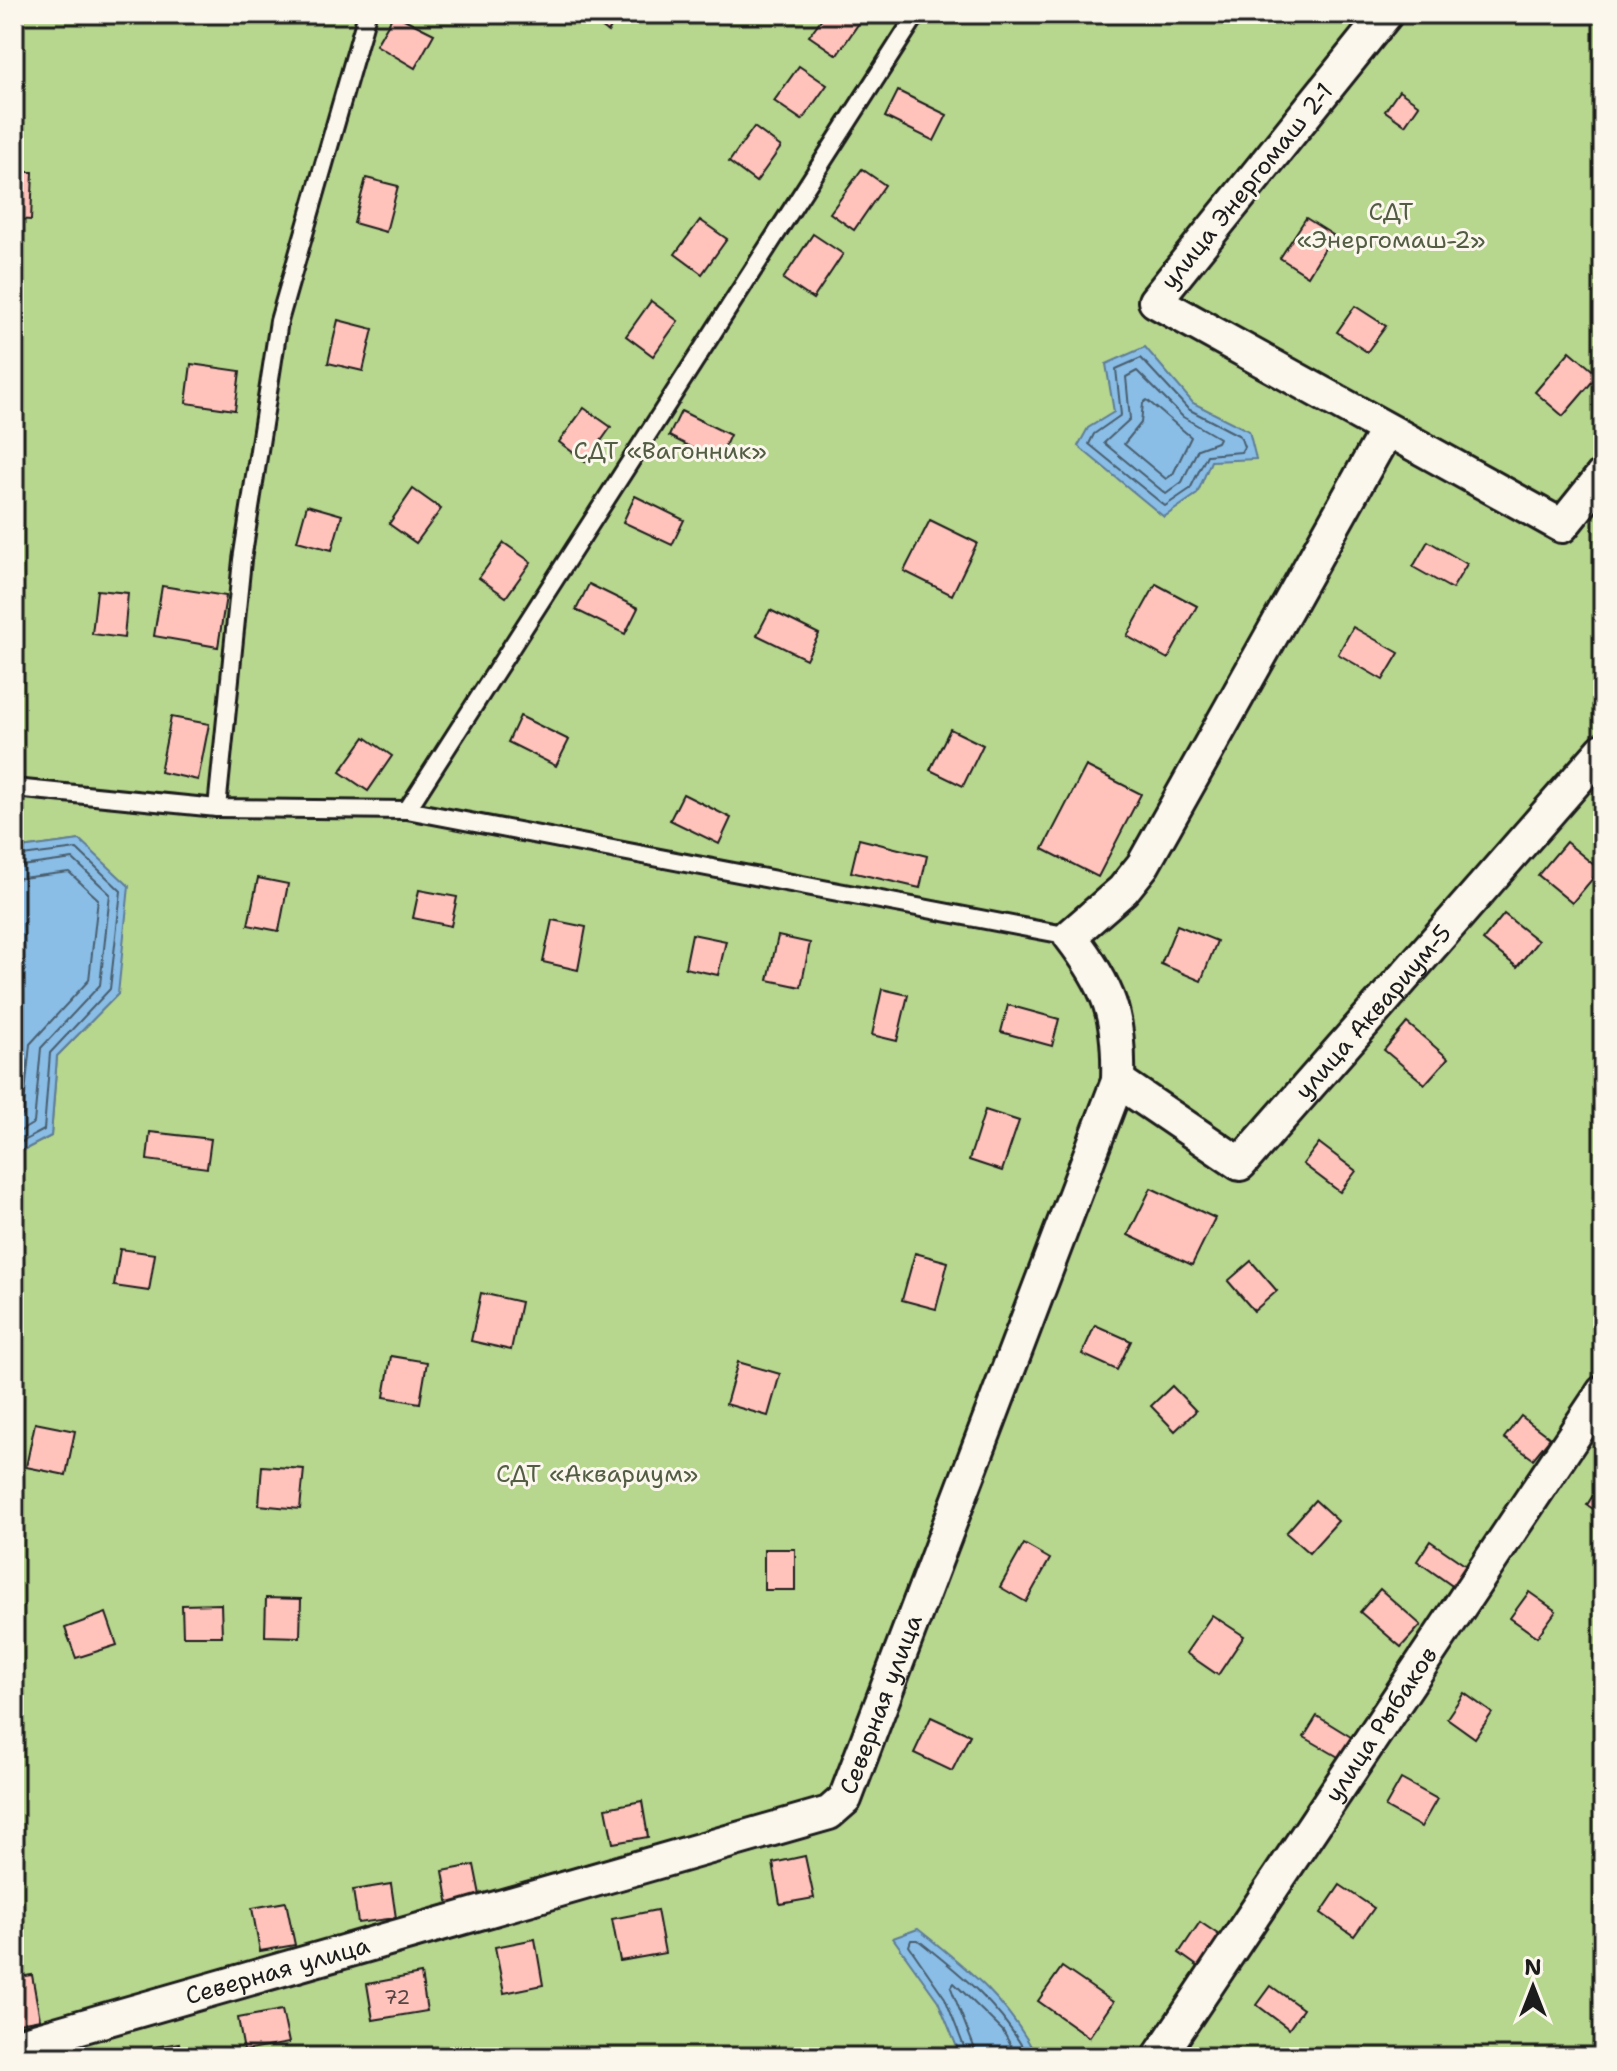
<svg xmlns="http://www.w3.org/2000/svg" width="1617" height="2071" font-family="'Shantell Sans',sans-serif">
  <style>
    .green { fill: #b7d68e; stroke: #6a7955; stroke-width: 2 }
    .water { fill: #8abee7; stroke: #5e7d96; stroke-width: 2 }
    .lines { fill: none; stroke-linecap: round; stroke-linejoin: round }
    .shore { stroke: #485d6d; stroke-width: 2 }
    .building { fill: #ffc3bb; stroke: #1c1c1c; stroke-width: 2 }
    .lane-casing { stroke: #1c1c1c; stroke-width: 22 }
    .street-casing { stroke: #1c1c1c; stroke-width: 38 }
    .lane { stroke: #fbf7ec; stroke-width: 16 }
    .street { stroke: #fbf7ec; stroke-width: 32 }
    .labels { text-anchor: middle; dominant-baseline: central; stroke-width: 6; stroke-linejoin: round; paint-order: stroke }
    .number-label { font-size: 20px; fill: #554644 }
    .street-label { font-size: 24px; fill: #1c1c1c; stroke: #fbf7ec }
    .park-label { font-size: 24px; fill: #525d44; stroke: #fbf7ec }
  </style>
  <rect width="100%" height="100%" fill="#fce7dd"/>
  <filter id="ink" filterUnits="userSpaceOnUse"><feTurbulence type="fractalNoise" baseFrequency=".0125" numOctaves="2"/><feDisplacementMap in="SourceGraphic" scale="16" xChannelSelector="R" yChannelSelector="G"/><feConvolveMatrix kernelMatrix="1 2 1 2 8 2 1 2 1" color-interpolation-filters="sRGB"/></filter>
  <g filter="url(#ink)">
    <polygon class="green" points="14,14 1603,14 1603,2057 14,2057 14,1155 51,1136 57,1056 118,994 80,840 14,849"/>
    <g class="water">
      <polygon points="1145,347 1193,403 1249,431 1256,459 1211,461 1197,494 1164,517 1078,446 1088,428 1114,412 1106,364"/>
      <polygon points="80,840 129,886 118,994 57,1056 51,1136 14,1155 14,849"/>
      <path d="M918,1929C968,1969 1007,1999 1037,2057H961L938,2001L893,1938Z"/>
    </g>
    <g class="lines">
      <g class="shore">
        <polygon points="1141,358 1188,409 1240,436 1244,447 1241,452 1207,455 1190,489 1165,506 1089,444 1094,434 1121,415 1116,369"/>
        <polygon points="1137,371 1183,417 1219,438 1217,442 1198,449 1182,482 1166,494 1104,443 1130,419 1126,377"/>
        <polygon points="1147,400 1191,437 1173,474 1166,479 1124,444 1141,423 1143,403"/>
        <polyline points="14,857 77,849 121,891 110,989 50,1053 44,1130 14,1146"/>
        <polyline points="14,867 73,859 110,894 100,985 41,1048 34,1123 14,1135"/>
        <polyline points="14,879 69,872 98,899 89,980 30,1044 23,1115 14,1121"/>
        <path d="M968,2057L945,1998L909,1946L911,1940H918C961,1974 1002,2007 1028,2057"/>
        <polyline points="978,2057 951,1988 954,1983 1003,2031 1017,2057"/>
      </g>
    </g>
    <g class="building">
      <polygon points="394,14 434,34 415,68 376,45"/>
      <polygon points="583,14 619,14 620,15 608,32"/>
      <polygon points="825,14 852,14 861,20 837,55 809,36"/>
      <polygon points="799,66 827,85 802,120 774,101"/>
      <polygon points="898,91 947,115 934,141 885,117"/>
      <polygon points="1399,91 1419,105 1405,125 1385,111"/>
      <polygon points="754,127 781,147 756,182 729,162"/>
      <polygon points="862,169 885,185 854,230 830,213"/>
      <polygon points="14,172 33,172 31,220 14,219"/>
      <polygon points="366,178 398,186 386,232 354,223"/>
      <polygon points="1306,218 1333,235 1308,276 1280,258"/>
      <polygon points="700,220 727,239 702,274 675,254"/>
      <polygon points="813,234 843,254 813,299 783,279"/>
      <polygon points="651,301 678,321 653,356 626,336"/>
      <polygon points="1355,306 1386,326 1367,352 1337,332"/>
      <polygon points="338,320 373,329 363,371 328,363"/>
      <polygon points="1570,351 1598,375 1563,416 1535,392"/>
      <polygon points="191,364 240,371 235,410 186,403"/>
      <polygon points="584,408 611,427 586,462 559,442"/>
      <polygon points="681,411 730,435 718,461 669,436"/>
      <polygon points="413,489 441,509 416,543 389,524"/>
      <polygon points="635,496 684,520 672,545 623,522"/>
      <polygon points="307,505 342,515 332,550 297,541"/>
      <polygon points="930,520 977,543 952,595 904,571"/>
      <polygon points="1428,541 1467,564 1452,589 1413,567"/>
      <polygon points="504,543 531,562 506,597 479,578"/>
      <polygon points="589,584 638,608 625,634 576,610"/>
      <polygon points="1156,584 1197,606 1168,659 1127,636"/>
      <polygon points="162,586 226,596 218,647 154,636"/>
      <polygon points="97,590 128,593 124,638 92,634"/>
      <polygon points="770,610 819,634 806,659 757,635"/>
      <polygon points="1353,627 1399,653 1383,680 1338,654"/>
      <polygon points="520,716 569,740 556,766 508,742"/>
      <polygon points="171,717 209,724 198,780 160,772"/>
      <polygon points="950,729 983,745 963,786 930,770"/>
      <polygon points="365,737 392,756 368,791 340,772"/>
      <polygon points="1086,766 1141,794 1098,877 1043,849"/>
      <polygon points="683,794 731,818 719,844 670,820"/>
      <polygon points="859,839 927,856 920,888 851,872"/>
      <polygon points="1566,842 1600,870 1572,903 1538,875"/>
      <polygon points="258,878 288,884 279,931 248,925"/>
      <polygon points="419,890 457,897 451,926 413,918"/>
      <polygon points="1504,914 1538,941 1517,967 1483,940"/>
      <polygon points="552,920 586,927 578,970 543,962"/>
      <polygon points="1177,925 1217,941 1201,981 1161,964"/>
      <polygon points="692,934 726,941 718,975 685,968"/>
      <polygon points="778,936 810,943 801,987 768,980"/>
      <polygon points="882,989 908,995 897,1041 872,1035"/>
      <polygon points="1008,1005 1059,1019 1052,1046 1001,1032"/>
      <polygon points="1407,1023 1448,1058 1425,1084 1384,1050"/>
      <polygon points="985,1110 1019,1121 1002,1171 969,1160"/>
      <polygon points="150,1132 211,1139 207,1168 147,1160"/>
      <polygon points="1319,1143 1356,1171 1340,1192 1303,1164"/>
      <polygon points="1151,1188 1215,1218 1192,1265 1128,1235"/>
      <polygon points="120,1249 155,1254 149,1291 114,1286"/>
      <polygon points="915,1253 948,1262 936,1309 902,1300"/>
      <polygon points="1251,1261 1277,1291 1254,1311 1228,1281"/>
      <polygon points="481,1293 521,1302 511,1350 471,1341"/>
      <polygon points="1095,1325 1131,1341 1117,1370 1082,1354"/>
      <polygon points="391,1356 427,1362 420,1403 384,1397"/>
      <polygon points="738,1362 780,1374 768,1416 726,1404"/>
      <polygon points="1172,1386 1196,1411 1175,1431 1151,1406"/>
      <polygon points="1521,1416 1550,1438 1533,1459 1504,1438"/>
      <polygon points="35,1423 75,1431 66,1475 26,1467"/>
      <polygon points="262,1466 304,1469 300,1509 259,1505"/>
      <polygon points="1603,1479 1603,1515 1587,1505"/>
      <polygon points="1315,1500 1338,1521 1309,1553 1286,1533"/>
      <polygon points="1430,1541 1475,1572 1461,1592 1417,1561"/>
      <polygon points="1024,1544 1050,1559 1026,1602 1000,1587"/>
      <rect x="764" y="1549" width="31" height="41"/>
      <polygon points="1380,1589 1421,1625 1401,1647 1360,1612"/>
      <polygon points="1529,1592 1556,1611 1537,1637 1510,1618"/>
      <polygon points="266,1598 301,1599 300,1637 265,1636"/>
      <polygon points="221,1604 222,1636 183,1636 182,1605"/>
      <polygon points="106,1613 117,1645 76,1658 65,1628"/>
      <polygon points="1212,1615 1244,1636 1218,1675 1186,1653"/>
      <polygon points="1464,1693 1492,1713 1475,1738 1447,1718"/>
      <polygon points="1317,1716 1359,1742 1347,1762 1304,1737"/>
      <polygon points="931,1717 970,1735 952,1771 914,1753"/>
      <polygon points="1401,1779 1437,1799 1421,1827 1385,1807"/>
      <polygon points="642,1801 648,1837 613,1843 606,1808"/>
      <polygon points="805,1856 814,1898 780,1904 773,1863"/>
      <polygon points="474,1865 481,1900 449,1906 443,1871"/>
      <polygon points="391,1884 396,1918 358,1923 353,1890"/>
      <polygon points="1340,1885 1374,1908 1354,1936 1321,1913"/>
      <polygon points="286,1902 295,1945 260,1951 252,1908"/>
      <polygon points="657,1910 665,1953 620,1961 612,1919"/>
      <polygon points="1200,1922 1231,1943 1210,1975 1179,1953"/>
      <polygon points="535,1939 543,1985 504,1993 495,1947"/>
      <polygon points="1062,1967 1113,2002 1089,2037 1038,2001"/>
      <polygon points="421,1974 427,2011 373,2020 367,1984"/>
      <polygon points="32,1975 40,2019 14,2024 14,1978"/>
      <polygon points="1271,1986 1303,2009 1289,2029 1257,2005"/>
      <polygon points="282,2010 289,2043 244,2051 238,2018"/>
      <polygon points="179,2043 181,2057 145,2057 143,2049"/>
    </g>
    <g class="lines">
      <g class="lane-casing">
        <g id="lane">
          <polyline points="14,788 217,808 407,810 1070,936"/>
          <polyline points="217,808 242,560 279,321 367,14"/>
          <polyline points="407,810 917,14"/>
        </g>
      </g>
      <g class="street-casing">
        <g id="street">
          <polyline points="1386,14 1155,301 1562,526 1603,475"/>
          <path id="s1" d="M1118,1081L1240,1164L1603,750"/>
          <path id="s2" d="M14,2046L829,1813L845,1799L1118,1081C1120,1016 1110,988 1070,936L1123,890L1143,865L1386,431"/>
          <path id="s3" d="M1159,2057L1603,1392"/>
        </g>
      </g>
      <use href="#lane" class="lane"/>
      <use href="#street" class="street"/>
    </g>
  </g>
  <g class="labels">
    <g class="number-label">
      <text x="397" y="1997">72</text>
    </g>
    <g class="street-label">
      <text transform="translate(1247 186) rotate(-51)">улица Энергомаш 2-1</text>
      <text stroke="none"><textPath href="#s1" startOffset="350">улица Аквариум-5</textPath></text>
      <text stroke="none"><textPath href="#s2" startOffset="970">Северная улица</textPath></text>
      <text stroke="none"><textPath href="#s3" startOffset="400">улица Рыбаков</textPath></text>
      <text stroke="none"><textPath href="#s2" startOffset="274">Северная улица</textPath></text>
    </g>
    <g class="park-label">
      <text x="1391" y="212">СДТ<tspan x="1391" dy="28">«Энергомаш-2»</tspan></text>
      <text x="670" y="451">СДТ «Вагонник»</text>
      <text x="597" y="1474">СДТ «Аквариум»</text>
    </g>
  </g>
  <rect width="1617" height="2071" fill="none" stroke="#fbf7ec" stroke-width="48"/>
  <rect x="24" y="24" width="1569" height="2023" fill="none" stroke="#1c1c1c" stroke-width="3" filter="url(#ink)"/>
  <g transform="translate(1533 1987)" stroke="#fbf7ec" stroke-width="6" paint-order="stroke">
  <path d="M0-6L14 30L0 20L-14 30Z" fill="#1c1c1c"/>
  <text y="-12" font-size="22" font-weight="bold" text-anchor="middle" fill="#1c1c1c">N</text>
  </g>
</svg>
